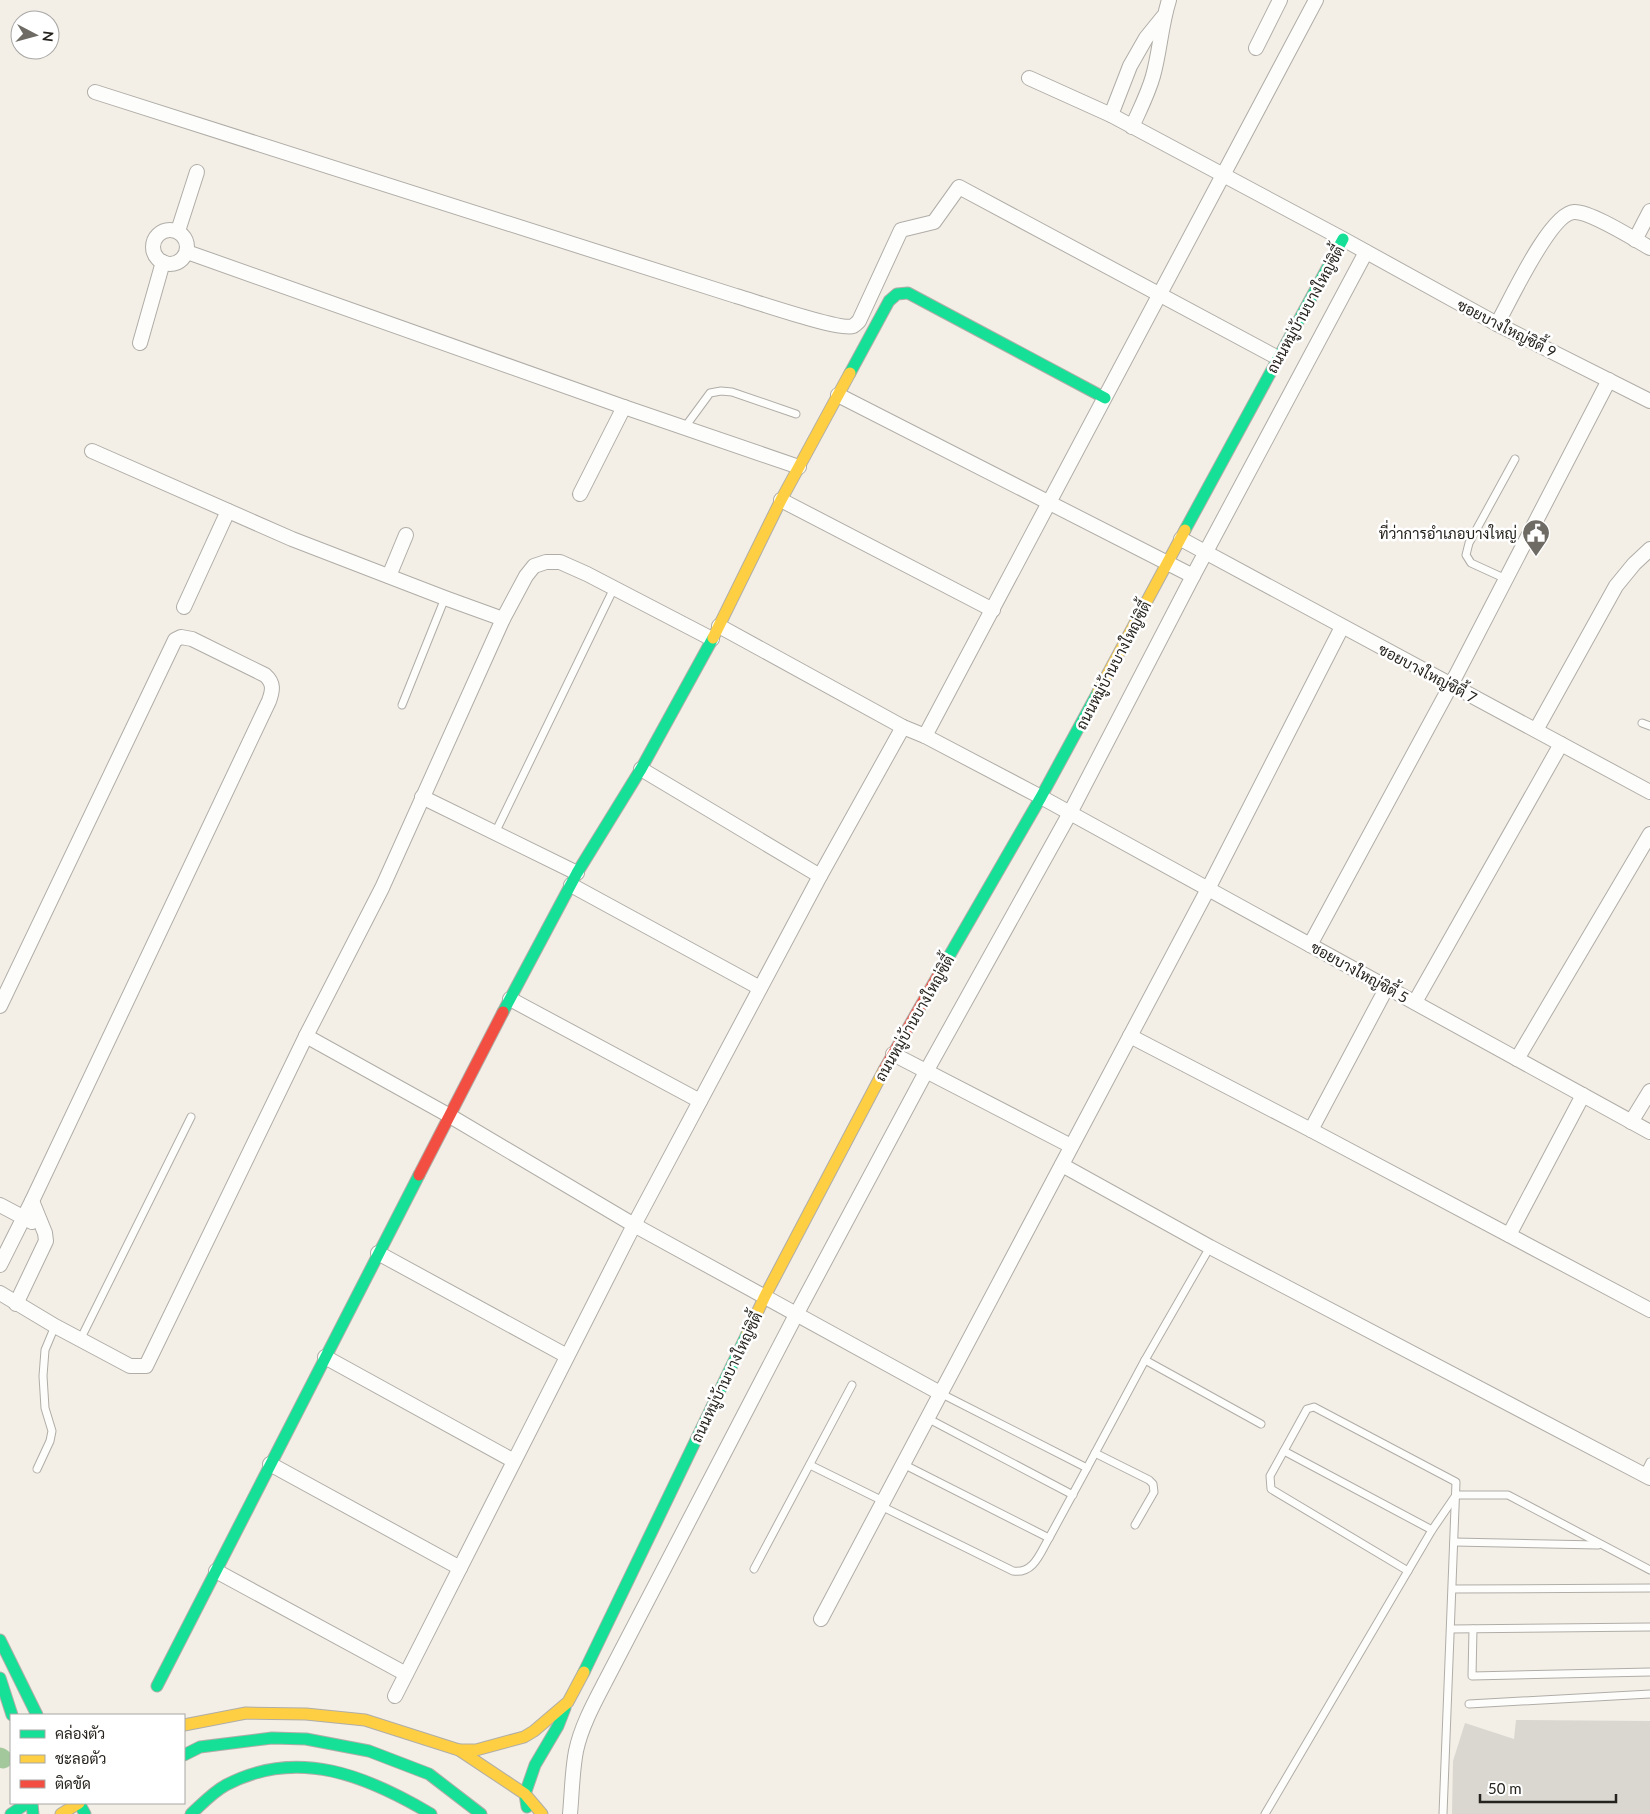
<svg xmlns="http://www.w3.org/2000/svg" width="1650" height="1814" font-family="Lato,Sarabun,sans-serif">
  <style>
    .lines { fill: none; stroke-linecap: round; stroke-linejoin: round }
    .canal { stroke: #a2c89b; stroke-width: 19 }
    .building { fill: #d9d7d0 }
    .lane-casing { stroke: #b0ada7; stroke-width: 9 }
    .street-casing { stroke: #b0ada7; stroke-width: 16 }
    .fast-casing { stroke: #b0ada7; stroke-width: 13 }
    .slow-casing { stroke: #b0ada7; stroke-width: 13 }
    .jam-casing { stroke: #b0ada7; stroke-width: 13 }
    .lane { stroke: #fdfdfb; stroke-width: 7 }
    .street { stroke: #fdfdfb; stroke-width: 14 }
    .fast { stroke: #16e098; stroke-width: 11 }
    .slow { stroke: #ffcf43; stroke-width: 11 }
    .jam { stroke: #f24e42; stroke-width: 11 }
    .labels { text-anchor: middle; dominant-baseline: central; stroke-width: 5; stroke-linejoin: round; paint-order: stroke }
    .street-label { font-size: 15px; fill: #26231e; stroke: #fff }
    .poi-label { font-size: 15px; fill: #26231e; stroke: #fff; text-anchor: end }
  </style>
  <rect width="100%" height="100%" fill="#f3efe7"/>
  <g class="lines">
    <polyline class="canal" points="0,1757 3,1759"/>
  </g>
  <polygon class="building" points="1516,1720 1650,1721 1650,1814 1452,1814 1453,1761 1465,1723 1514,1739"/>
  <g class="lines">
    <g class="lane-casing">
      <g id="lane">
        <polyline points="685,427 710,393 721,391 732,392 796,414"/>
        <polyline points="1506,579 1471,563 1466,555 1469,543 1515,459"/>
        <polyline points="402,705 445,598"/>
        <polyline points="1642,723 1650,726"/>
        <polyline points="495,833 614,588"/>
        <polyline points="80,1340 191,1117"/>
        <polyline points="1145,1360 1261,1424"/>
        <polyline points="940,1393 1087,1468 1145,1360 1210,1247"/>
        <polyline points="927,1418 1073,1495"/>
        <polyline points="1284,1451 1432,1530"/>
        <polyline points="1095,1453 1149,1480 1153,1484 1154,1492 1135,1525"/>
        <polyline points="903,1464 1049,1538 1087,1468"/>
        <polyline points="810,1465 883,1501"/>
        <polyline points="37,1469 50,1441 52,1431 45,1408 43,1376 45,1350 55,1326"/>
        <polyline points="1644,1474 1650,1462"/>
        <path d="M881,1506L1013,1571C1034,1574 1040,1553 1049,1538"/>
        <polyline points="1454,1542 1598,1545"/>
        <polyline points="754,1569 852,1385"/>
        <polyline points="1408,1571 1271,1489 1270,1476 1307,1409 1314,1407 1456,1482 1443,1814"/>
        <polyline points="1453,1589 1650,1588"/>
        <polyline points="1451,1629 1650,1627"/>
        <polyline points="1473,1629 1472,1676 1650,1672"/>
        <polyline points="1469,1704 1650,1694"/>
        <polyline points="1265,1814 1432,1530 1456,1495 1508,1495 1650,1570"/>
      </g>
    </g>
    <g class="street-casing">
      <g id="street">
        <polyline points="1256,48 1280,0"/>
        <polyline points="1029,78 1111,115 1343,239 1497,324 1650,401"/>
        <path d="M95,92L736,296C754,301 840,331 853,326C855,325 857,323 859,321L901,230L934,222L959,187L1278,358"/>
        <polyline points="1111,115 1130,66 1146,38 1163,17"/>
        <path d="M1132,127C1139,111 1148,94 1153,76C1160,51 1161,25 1169,0"/>
        <circle cx="170" cy="247" r="17"/>
        <polyline points="178,231 197,172"/>
        <polyline points="1635,240 1650,211"/>
        <polyline points="187,252 624,407 799,467"/>
        <path d="M1497,324C1509,303 1550,213 1574,212C1590,211 1634,239 1650,248"/>
        <polyline points="140,343 163,262"/>
        <polyline points="838,395 1193,576"/>
        <polyline points="92,451 292,539 445,598 503,619"/>
        <polyline points="580,494 624,407"/>
        <polyline points="781,500 993,610"/>
        <polyline points="1181,539 1650,792"/>
        <polyline points="389,576 406,535"/>
        <polyline points="184,607 228,511"/>
        <polyline points="719,626 903,727 925,736 1041,797 1650,1132"/>
        <polyline points="1536,730 1616,586 1634,564 1650,549"/>
        <polyline points="925,736 1316,0"/>
        <polyline points="641,769 820,876"/>
        <polyline points="422,797 577,873"/>
        <polyline points="571,885 760,988"/>
        <polyline points="1310,945 1451,685 1609,380"/>
        <polyline points="510,999 700,1101"/>
        <polyline points="1415,1002 1561,744"/>
        <path d="M0,1006L175,640L181,637L192,639L265,675C274,683 273,690 269,701L32,1201L0,1265"/>
        <polyline points="306,1036 382,888 503,619 526,576 534,566 546,562 560,562 587,574 712,639"/>
        <polyline points="1130,1036 1311,1130 1650,1310"/>
        <polyline points="893,1054 1071,1146"/>
        <polyline points="1517,1059 1650,834"/>
        <polyline points="1631,1122 1650,1091"/>
        <polyline points="1311,1130 1387,987"/>
        <polyline points="1062,1165 1210,1247 1650,1478"/>
        <polyline points="0,1205 32,1222"/>
        <polyline points="1509,1235 1583,1095"/>
        <polyline points="378,1253 567,1356"/>
        <polyline points="0,1293 55,1326 130,1366 146,1366 306,1036 450,1116 634,1225 940,1393"/>
        <polyline points="16,1304 46,1241 45,1233 32,1201"/>
        <polyline points="325,1357 514,1461"/>
        <polyline points="270,1464 460,1568"/>
        <polyline points="216,1571 406,1674"/>
        <polyline points="821,1619 1208,889 1342,627"/>
        <polyline points="395,1696 634,1225 820,876 903,727"/>
        <path d="M570,1814C572,1793 572,1772 576,1751C581,1727 594,1703 605,1682L797,1313L927,1070L1070,813L1193,576L1366,252"/>
      </g>
    </g>
    <g class="fast-casing">
      <g id="fast">
        <polyline points="850,373 889,301 897,294 908,293 1105,398"/>
        <polyline points="1185,530 1343,239"/>
        <polyline points="944,965 1041,797 1098,692"/>
        <polyline points="503,1012 577,873 641,769 713,638"/>
        <polyline points="0,1640 37,1715"/>
        <polyline points="584,1672 747,1334"/>
        <polyline points="0,1678 12,1715"/>
        <polyline points="157,1686 419,1175"/>
        <polyline points="184,1755 200,1747 272,1738 306,1739 369,1751 429,1774 481,1814"/>
        <polyline points="32,1803 33,1814"/>
        <polyline points="79,1803 85,1814"/>
        <polyline points="527,1807 525,1794 535,1765 558,1726 565,1708"/>
        <polyline points="11,1814 27,1803"/>
        <path d="M191,1814C202,1804 213,1792 226,1785C298,1747 367,1776 431,1814"/>
      </g>
    </g>
    <g class="slow-casing">
      <g id="slow">
        <polyline points="713,638 781,500 850,373"/>
        <polyline points="1098,692 1185,530"/>
        <polyline points="747,1334 765,1296 884,1070"/>
        <polyline points="184,1725 246,1713 306,1714 365,1720 459,1750 525,1794 542,1814"/>
        <polyline points="459,1750 476,1750 524,1737 534,1731 568,1702 584,1672"/>
        <polyline points="61,1814 79,1803"/>
      </g>
    </g>
    <g class="jam-casing">
      <g id="jam">
        <polyline points="884,1070 944,965"/>
        <polyline points="419,1175 503,1012"/>
      </g>
    </g>
    <use href="#lane" class="lane"/>
    <use href="#street" class="street"/>
    <use href="#fast" class="fast"/>
    <use href="#slow" class="slow"/>
    <use href="#jam" class="jam"/>
  </g>
  <defs>
    <g id="civic-pin" transform="scale(1.4375)"><path d="M0 17L-7.5 6A9.5 9.5 0 1 1 7.5 6Z" fill="#6e6a64" stroke="#fff"/><path d="M-.6-6.5H3V-4.5H.6V-3L4-1V1h2V6H-6V1h2V-1L-.6-3ZM-1.2 2.5V6h2.4V2.5Z" fill="#fff"/></g>
  </defs>
  <g fill-rule="evenodd">
    <use href="#civic-pin" x="1536" y="533"/>
  </g>
  <g class="labels">
    <g class="street-label">
      <text transform="translate(1305 309) rotate(-61)">ถนนหมู่บ้านบางใหญ่ซิตี้</text>
      <text transform="translate(1507 328) rotate(27)">ซอยบางใหญ่ซิตี้ 9</text>
      <text transform="translate(1113 665) rotate(-62)">ถนนหมู่บ้านบางใหญ่ซิตี้</text>
      <text transform="translate(1428 673) rotate(28)">ซอยบางใหญ่ซิตี้ 7</text>
      <text transform="translate(1360 972) rotate(29)">ซอยบางใหญ่ซิตี้ 5</text>
      <text transform="translate(914 1018) rotate(-60)">ถนนหมู่บ้านบางใหญ่ซิตี้</text>
      <text transform="translate(726 1377) rotate(-64)">ถนนหมู่บ้านบางใหญ่ซิตี้</text>
    </g>
    <g class="poi-label">
      <text x="1517" y="533">ที่ว่าการอำเภอบางใหญ่</text>
    </g>
  </g>
  <rect x="10" y="1714" width="175" height="90" fill="#ffffff" stroke="#a8a7a5"/>
  <rect x="20" y="1730" width="25" height="8" fill="#16e098" stroke="#a8a7a5"/>
  <text x="55" y="1739" font-size="15" fill="#26231e">คล่องตัว</text>
  <rect x="20" y="1755" width="25" height="8" fill="#ffcf43" stroke="#a8a7a5"/>
  <text x="55" y="1764" font-size="15" fill="#26231e">ชะลอตัว</text>
  <rect x="20" y="1780" width="25" height="8" fill="#f24e42" stroke="#a8a7a5"/>
  <text x="55" y="1789" font-size="15" fill="#26231e">ติดขัด</text>
  <g transform="translate(35 35) rotate(96)"><circle r="24" fill="#ffffff" stroke="#a8a7a5"/>
  <path d="M0-4L9 19L0 12L-9 19Z" fill="#6e6a64"/>
  <text y="-8" font-size="14" font-weight="bold" text-anchor="middle" fill="#26231e">N</text>
  </g>
  <path d="M1480 1794v8h136v-8" fill="none" stroke="#26231e" stroke-width="2.5"/>
  <text x="1488" y="1794" font-size="15" fill="#26231e" stroke="#ffffff" stroke-width="4" paint-order="stroke">50 m</text>
</svg>
